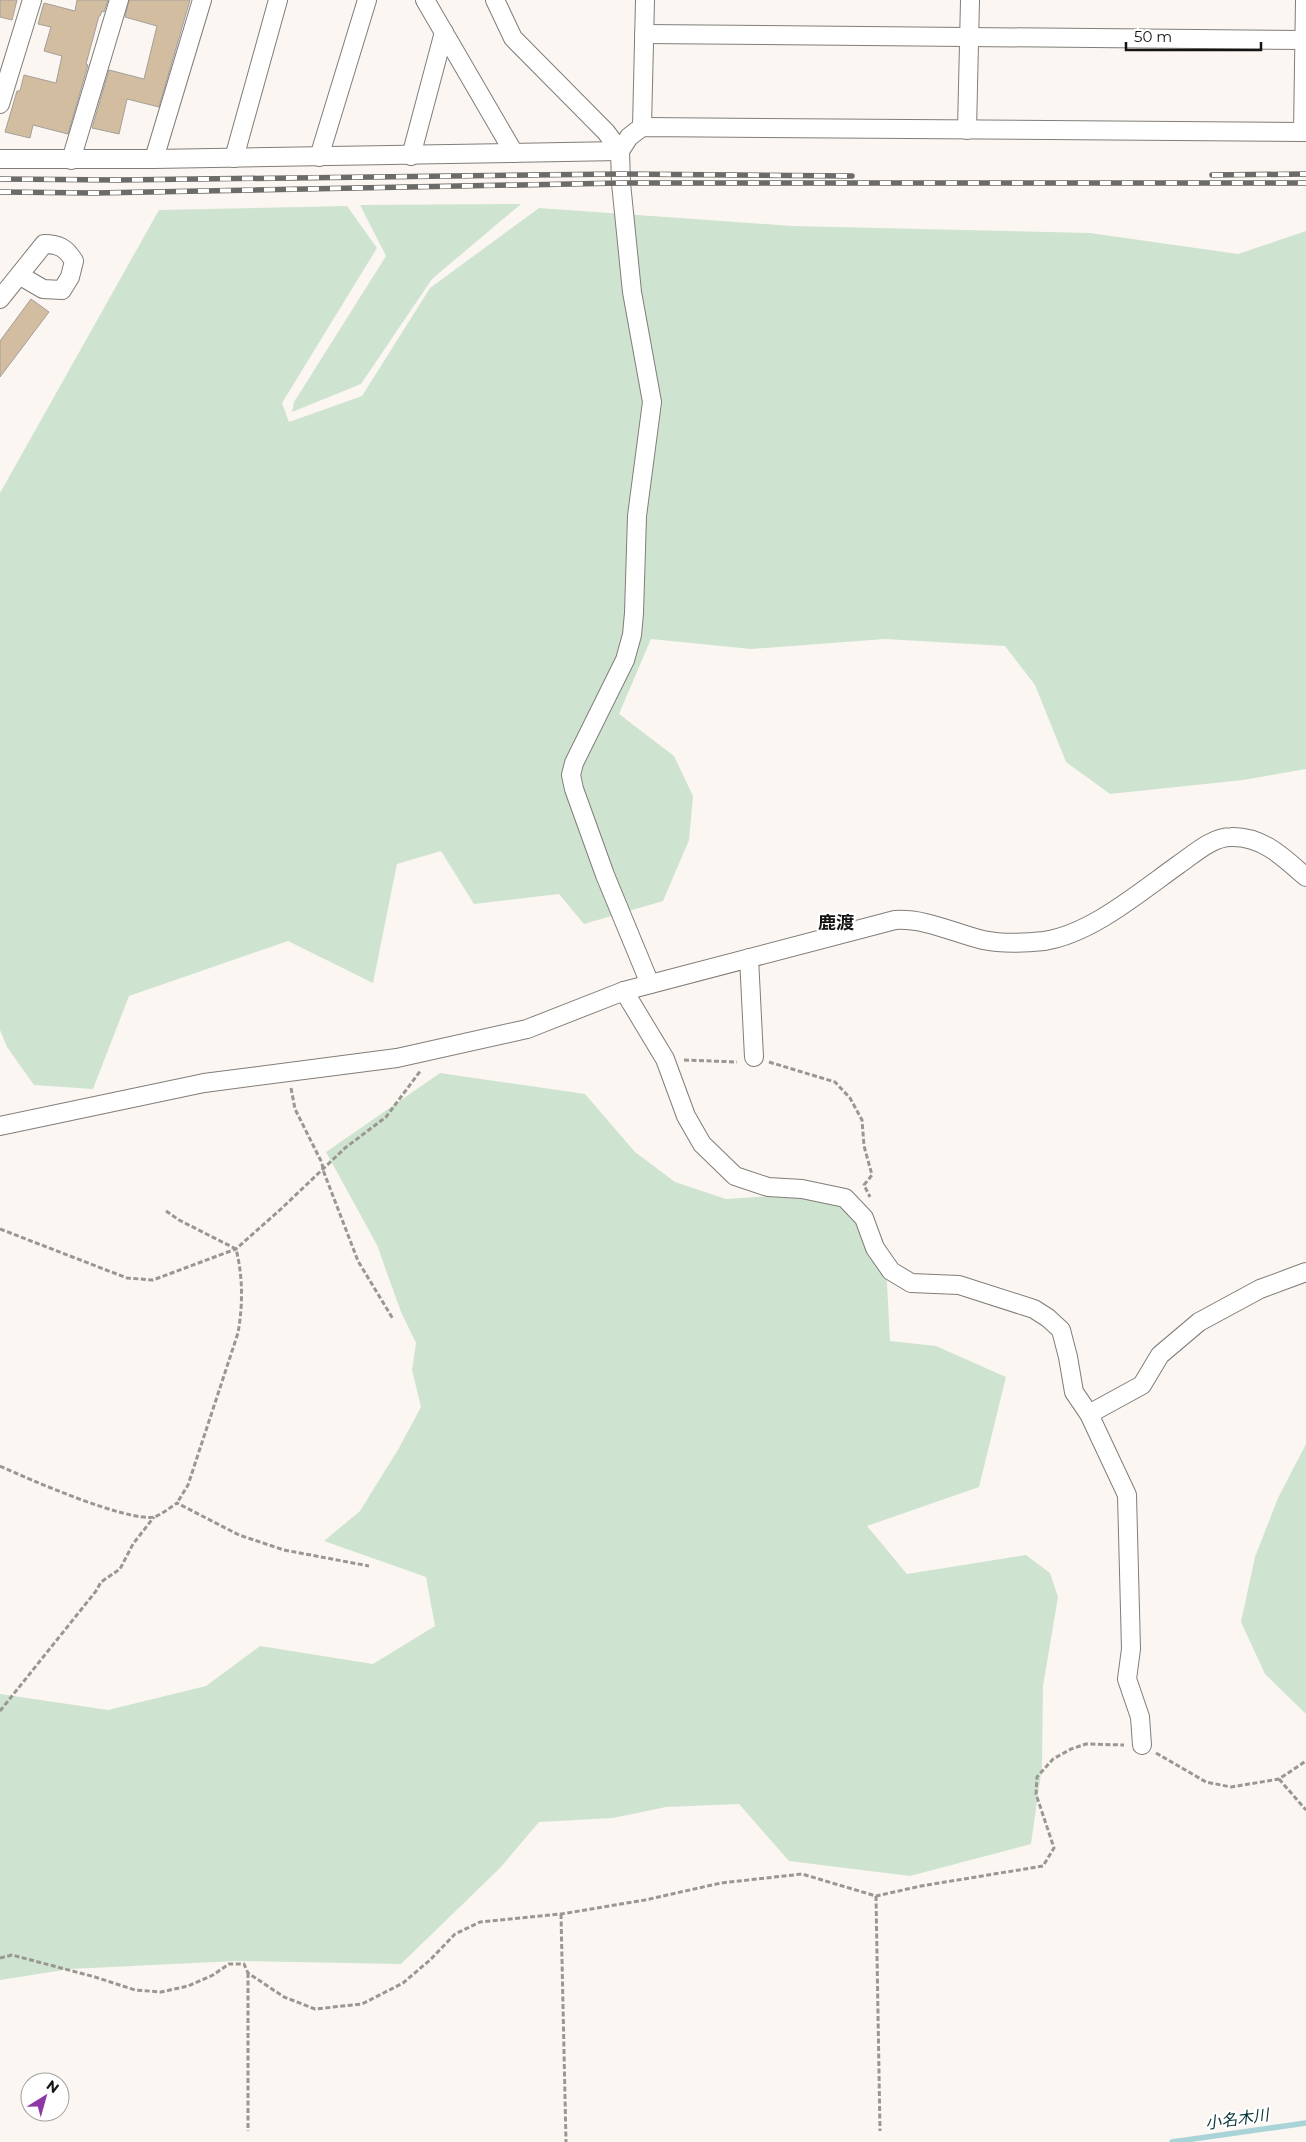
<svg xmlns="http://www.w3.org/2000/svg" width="1306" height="2142" font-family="Montserrat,'Noto Sans JP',sans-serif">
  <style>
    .green { fill: #cee4d0 }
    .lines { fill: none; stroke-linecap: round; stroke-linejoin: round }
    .stream { stroke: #a9d4d7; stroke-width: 5.5 }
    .building { fill: #d2bda1; stroke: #a39f9a }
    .minor-casing { stroke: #817d78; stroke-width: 20 }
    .path { stroke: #9a9793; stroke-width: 3; stroke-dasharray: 5 2.5; stroke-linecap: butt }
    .minor { stroke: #fff; stroke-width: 18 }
    .rail-casing { stroke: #6d6b67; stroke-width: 5.5 }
    .rail { stroke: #fff; stroke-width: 4; stroke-dasharray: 11; stroke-linecap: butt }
    .labels { text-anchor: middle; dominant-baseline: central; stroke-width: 4.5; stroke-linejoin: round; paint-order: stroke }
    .water-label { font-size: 16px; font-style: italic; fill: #0b3638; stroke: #fff }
    .quarter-label { font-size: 18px; font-weight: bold; fill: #151412; stroke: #fff }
  </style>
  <rect width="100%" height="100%" fill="#fbf6f1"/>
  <g class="green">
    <polygon points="521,204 432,279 361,384 292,412 294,402 386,256 360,205"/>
    <polygon points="347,206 377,248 282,403 289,422 362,396 430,288 539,208 792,226 1090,233 1238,254 1306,231 1306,769 1243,780 1110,794 1066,762 1035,685 1005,646 885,639 751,649 651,639 619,714 674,756 693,796 689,840 663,901 584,924 559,894 474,904 441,851 397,864 373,983 288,941 129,996 93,1089 34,1085 7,1047 0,1030 0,493 159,210"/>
    <polygon points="440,1073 585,1094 635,1152 675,1182 726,1199 805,1194 867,1207 885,1245 890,1341 936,1346 1006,1377 979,1487 867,1526 907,1574 1026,1555 1050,1573 1058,1597 1043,1686 1042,1766 1031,1844 910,1876 789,1861 739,1804 666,1807 613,1818 539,1822 500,1868 401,1964 236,1961 70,1969 0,1980 0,1694 108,1710 206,1686 260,1646 373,1664 435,1626 426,1577 324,1541 360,1511 399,1448 421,1407 412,1370 416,1343 401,1312 377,1245 326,1152"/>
    <polygon points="1306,1444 1306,1714 1265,1674 1241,1622 1255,1557 1278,1498"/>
  </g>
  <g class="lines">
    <polyline class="stream" points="1172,2142 1306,2123"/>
  </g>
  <g class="building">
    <polygon points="0,0 17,0 12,20 0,17"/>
    <polygon points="77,0 108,0 104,12 102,11 100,16 99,16 86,64 88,65 68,134 33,125 30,138 5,132 17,91 20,91 24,75 56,83 62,56 44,51 51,27 38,24 44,3 75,11"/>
    <polygon points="129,0 190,0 159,107 127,99 119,134 92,128 109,70 144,79 157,26 125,17"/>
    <polygon points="31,299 49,312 0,377 0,341"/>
  </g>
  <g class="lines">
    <g class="minor-casing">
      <g id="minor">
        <polyline points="425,0 514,153"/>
        <polyline points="495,0 513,38 606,132 620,151"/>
        <polyline points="644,34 1306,40"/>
        <polyline points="0,104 32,0"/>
        <polyline points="642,127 645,0"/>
        <polyline points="967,130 970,0"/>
        <polyline points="1303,132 1305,0"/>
        <polyline points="411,156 444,32"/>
        <polyline points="319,157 367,0"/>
        <polyline points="234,158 278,0"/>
        <polyline points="0,159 154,159 620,151"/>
        <polyline points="154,159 202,0"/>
        <polyline points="71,160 119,0"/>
        <path d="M0,299L44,244C59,244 66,248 74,261L70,277L62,290L43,289L19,275"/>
        <polyline points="749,958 754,1057"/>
        <polyline points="650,984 605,875 574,789 571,775 574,763 625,660 632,635 634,613 637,516 652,402 632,292 621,183 620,151 629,137 642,127 1306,132"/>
        <polyline points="624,991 665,1059 686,1116 702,1144 735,1176 768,1187 802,1189 845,1198 864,1218 875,1248 891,1271 911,1283 959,1285 1034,1309 1048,1318 1061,1330 1068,1357 1074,1392 1089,1414 1127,1495 1131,1649 1127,1679 1140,1717 1142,1745"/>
        <path d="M0,1126L204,1083L397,1058L527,1029L624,991L895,920C925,918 954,933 983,940C1002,944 1025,943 1044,941C1091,934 1140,892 1178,865C1194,854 1212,837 1231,837C1263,836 1284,858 1306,877"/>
        <polyline points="1089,1414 1142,1385 1160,1355 1199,1322 1260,1289 1306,1272"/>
      </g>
    </g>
    <g class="path">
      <polyline points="684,1060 737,1062"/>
      <polyline points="769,1062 835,1082 850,1098 862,1120 864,1146 872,1175 864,1185 870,1197"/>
      <polyline points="291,1088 295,1109 322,1163 323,1170 358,1261 393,1319"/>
      <path d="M166,1211L179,1220L236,1249C243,1277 243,1304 238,1333L188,1485L177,1503"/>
      <polyline points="0,1229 127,1278 153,1280 236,1249 282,1208 345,1148 386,1117 421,1070"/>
      <path d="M0,1466C28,1479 127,1522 154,1517C161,1515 171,1507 177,1503L239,1535L284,1550L369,1566"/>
      <polyline points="0,1711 96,1591 101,1582 120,1569 133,1544 154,1517"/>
      <polyline points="1156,1753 1206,1782 1231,1787 1279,1779 1306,1761"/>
      <polyline points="1279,1779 1306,1810"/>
      <polyline points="876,1896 880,2131"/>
      <polyline points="561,1914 566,2142"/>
      <polyline points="0,1958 12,1955 95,1977 135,1990 161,1992 188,1986 213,1975 229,1964 244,1964 248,1973 284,1997 315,2009 362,2004 403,1983 430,1960 455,1934 480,1922 561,1914 645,1900 721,1883 802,1874 876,1896 921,1886 1043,1866 1054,1848 1036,1794 1037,1777 1053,1759 1071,1749 1086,1744 1124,1745"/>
      <polyline points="248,1973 248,2131"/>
    </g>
    <use href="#minor" class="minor"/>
    <g class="rail-casing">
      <g id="rail">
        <polyline points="1212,175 1306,174"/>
        <polyline points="0,179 118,180 621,174 852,176"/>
        <polyline points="0,192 95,193 621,183 1306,183"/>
      </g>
    </g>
    <use href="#rail" class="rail"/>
  </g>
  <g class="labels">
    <g class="water-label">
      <text transform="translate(1237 2119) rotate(-8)">小名木川</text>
    </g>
    <g class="quarter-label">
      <text x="836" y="923">鹿渡</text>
    </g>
  </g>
  <g transform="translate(45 2097) rotate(37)"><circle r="24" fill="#ffffff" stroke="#a1a1a0"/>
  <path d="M0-4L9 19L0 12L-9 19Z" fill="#8d38a5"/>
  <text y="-8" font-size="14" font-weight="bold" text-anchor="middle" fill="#151412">N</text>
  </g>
  <path d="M1126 42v8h135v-8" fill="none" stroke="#151412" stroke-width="2.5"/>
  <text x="1134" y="42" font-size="15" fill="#151412" stroke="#ffffff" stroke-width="4" paint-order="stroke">50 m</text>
</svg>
